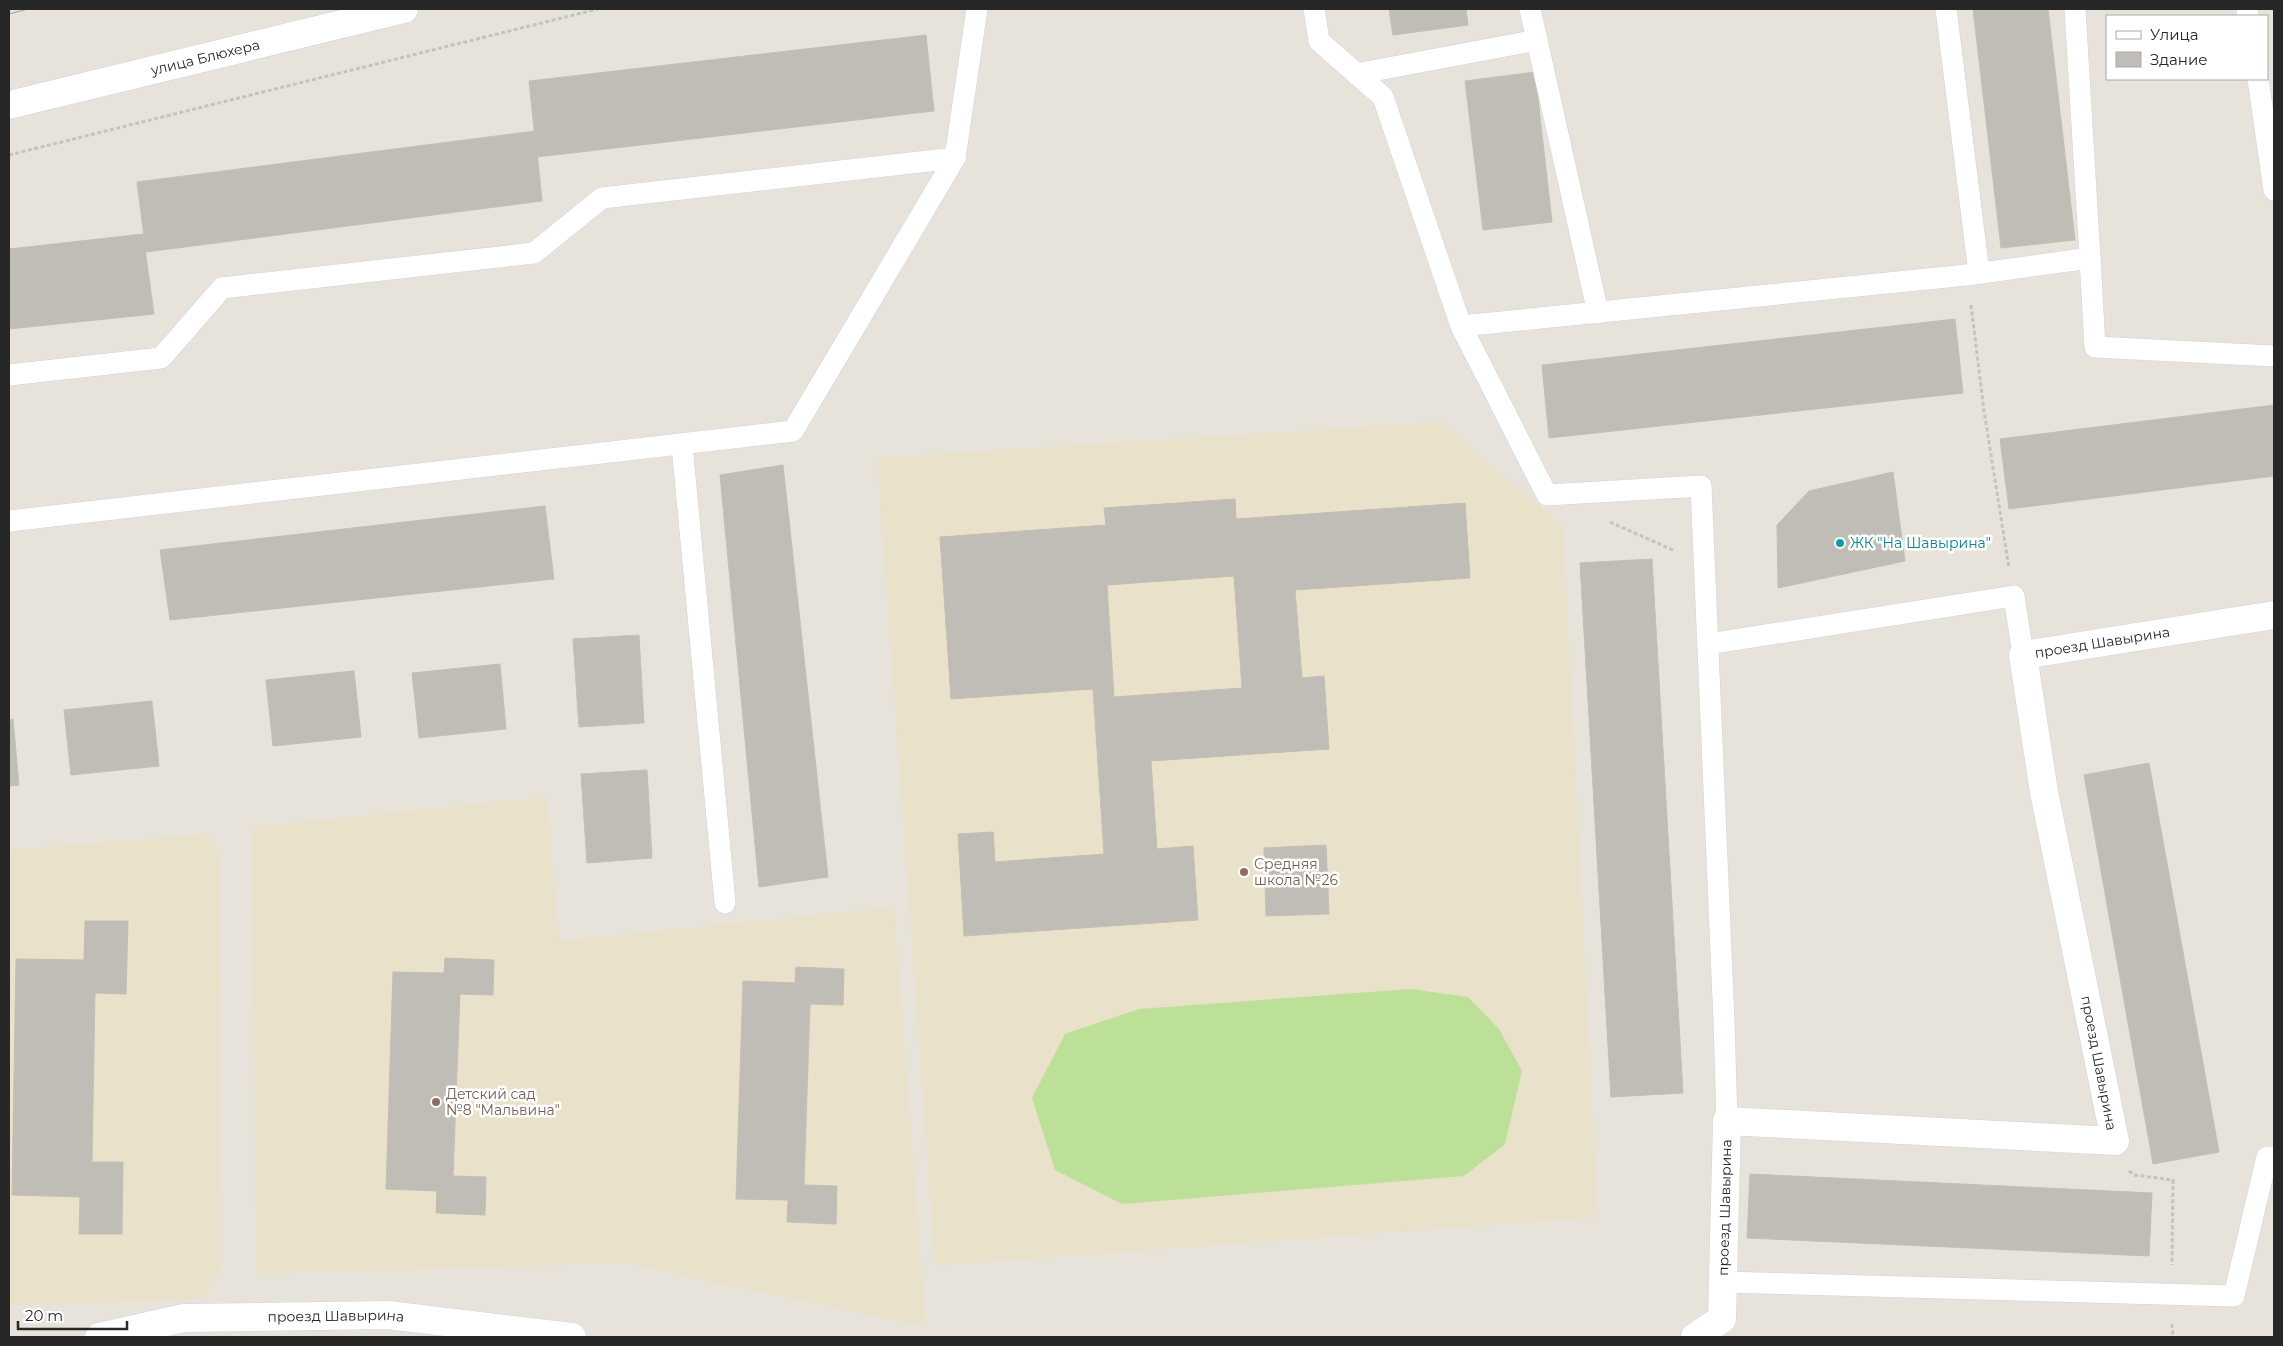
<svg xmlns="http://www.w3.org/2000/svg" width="2283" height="1346" font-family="Montserrat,sans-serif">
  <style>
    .education { fill: #e9e1ca }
    .pitch { fill: #bde098 }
    .building { fill: #c0bdb6; stroke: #c3bfb4; fill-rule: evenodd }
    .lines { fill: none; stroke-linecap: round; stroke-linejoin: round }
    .lane-casing { stroke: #cfd1df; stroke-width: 22 }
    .street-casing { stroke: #cfd1df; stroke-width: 29 }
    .path { stroke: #c3c3c3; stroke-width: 3; stroke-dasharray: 4 2.5; stroke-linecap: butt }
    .lane { stroke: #fff; stroke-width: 21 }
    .street { stroke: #fff; stroke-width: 28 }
    .tram { stroke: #9d9fb0; stroke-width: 1 }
    .culture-dot { fill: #0f9aa8; stroke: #fff; stroke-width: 2 }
    .education-dot { fill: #8d6e63; stroke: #fff; stroke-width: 2 }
    .labels { text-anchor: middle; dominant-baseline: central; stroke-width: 5; stroke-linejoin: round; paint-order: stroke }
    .street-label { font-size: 14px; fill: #272727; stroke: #fff }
    .culture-label { font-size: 14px; fill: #0d838f; stroke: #fff; text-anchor: start }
    .education-label { font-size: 14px; fill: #785e54; stroke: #fff; text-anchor: start }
  </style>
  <rect width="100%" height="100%" fill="#e8e3da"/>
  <g class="education">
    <polygon points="1441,422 1563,527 1598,1217 935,1266 877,458"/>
    <polygon points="547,797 559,941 894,907 926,1327 623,1263 256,1274 252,827"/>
    <polygon points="208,834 220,855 222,1268 200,1299 9,1305 9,850"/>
  </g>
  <polygon class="pitch" points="1411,989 1468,997 1499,1029 1522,1071 1505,1144 1464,1176 1122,1204 1055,1170 1032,1098 1065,1034 1139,1009"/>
  <g class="building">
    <polygon points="1389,9 1466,9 1468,25 1393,35"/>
    <polygon points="1973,9 2048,9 2075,240 2001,248"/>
    <polygon points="926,35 934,111 537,157 529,81"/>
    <polygon points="1535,72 1552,222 1483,230 1465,81"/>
    <polygon points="535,131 542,201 146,252 137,182"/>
    <polygon points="143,234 154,314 9,329 9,249"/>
    <polygon points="1955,319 1963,393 1549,438 1542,365"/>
    <polygon points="2274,405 2274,476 2009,509 2000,439"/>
    <polygon points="783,465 828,877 759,887 720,475"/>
    <polygon points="1893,472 1905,561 1778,588 1777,525 1809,491"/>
    <path d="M1235,499L1236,519L1465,503L1470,578L1295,590L1302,678L1324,676L1329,749L1151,761L1157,849L1193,846L1198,920L964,936L958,834L993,832L995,862L1104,854L1093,689L951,699L940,537L1106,525L1104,508ZM1234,576L1242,688L1114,697L1107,585Z"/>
    <polygon points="545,506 554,579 170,620 160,550"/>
    <polygon points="1652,559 1683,1093 1611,1097 1580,563"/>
    <polygon points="639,635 644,723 579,727 573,639"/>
    <polygon points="500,664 506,729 419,738 412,673"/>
    <polygon points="354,671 361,737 273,746 266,680"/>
    <polygon points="152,701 159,766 71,775 64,710"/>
    <polygon points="13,719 19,785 9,786 9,720"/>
    <polygon points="2149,763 2219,1152 2153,1164 2084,775"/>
    <polygon points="647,770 652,858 587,863 581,774"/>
    <polygon points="1326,845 1329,914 1266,916 1264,848"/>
    <polygon points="85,921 128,921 126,994 95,993 92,1162 123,1162 122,1234 79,1234 80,1197 12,1195 16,959 84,960"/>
    <polygon points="445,958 494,960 493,995 460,994 453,1176 486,1177 485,1215 436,1213 437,1191 386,1189 393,972 444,973"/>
    <polygon points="796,967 844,969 843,1005 810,1004 804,1185 837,1186 836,1224 787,1222 788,1200 736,1199 743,981 795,983"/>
    <polygon points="1750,1174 2152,1193 2149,1256 1747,1238"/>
  </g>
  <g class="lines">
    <g class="lane-casing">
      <g id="lane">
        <polyline points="1314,9 1319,41 1383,97 1461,326 1547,495 1701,486 1724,1022 1727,1121"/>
        <polyline points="1530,9 1598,313"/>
        <polyline points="1946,9 1979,273"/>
        <polyline points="2075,9 2090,258"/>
        <polyline points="2247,9 2248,16"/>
        <polyline points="1356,74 1537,40"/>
        <polyline points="2258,79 2274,190"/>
        <polyline points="1461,326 1967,275 2090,258 2095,347 2274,356"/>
        <polyline points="9,375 161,358 222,288 534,253 602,198 955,158 977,9"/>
        <polyline points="682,445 725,903"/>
        <polyline points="9,521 793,431 955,158"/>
        <polyline points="1708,644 2014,596 2023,655"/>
        <polyline points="1722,1282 2234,1296 2267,1157 2274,1157"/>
      </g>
    </g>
    <g class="street-casing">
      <g id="street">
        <path id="s1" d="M9,105L404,9"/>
        <path id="s2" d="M99,1337L184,1318L388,1315L572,1337"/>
        <path id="s3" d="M1695,1337L1722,1319L1727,1121L2115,1141L2044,792L2023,655L2274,615"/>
      </g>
    </g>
    <g class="path">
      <polyline points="9,155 598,9"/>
      <polyline points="1971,305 1984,411 2009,568"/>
      <polyline points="1610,522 1675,551"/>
      <polyline points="2129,1171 2134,1175 2173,1180 2172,1265"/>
      <polyline points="2172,1324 2173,1337"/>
    </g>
    <use href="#lane" class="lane"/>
    <use href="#street" class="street"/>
    <polyline class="tram" points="9,14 28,9"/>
  </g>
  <circle class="culture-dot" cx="1840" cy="543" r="5"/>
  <g class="education-dot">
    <circle cx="1244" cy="872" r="5"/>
    <circle cx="436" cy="1102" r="5"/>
  </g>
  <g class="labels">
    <g class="street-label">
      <text stroke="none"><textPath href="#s1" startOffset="202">улица Блюхера</textPath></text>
      <text stroke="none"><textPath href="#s3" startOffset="1194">проезд Шавырина</textPath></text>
      <text transform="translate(2099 1063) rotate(79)">проезд Шавырина</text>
      <text stroke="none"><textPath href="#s3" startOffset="144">проезд Шавырина</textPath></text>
      <text stroke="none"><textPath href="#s2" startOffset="239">проезд Шавырина</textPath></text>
    </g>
    <g class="culture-label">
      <text x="1850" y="543">ЖК "На Шавырина"</text>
    </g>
    <g class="education-label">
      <text x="1254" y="864">Средняя<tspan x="1254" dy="16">школа №26</tspan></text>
      <text x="446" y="1094">Детский сад<tspan x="446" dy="16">№8 "Мальвина"</tspan></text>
    </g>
  </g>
  <rect width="2283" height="1346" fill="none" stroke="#272727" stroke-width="20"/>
  <rect x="2106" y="15" width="162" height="65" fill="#ffffff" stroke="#a9a9a9"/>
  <rect x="2116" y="31" width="25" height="8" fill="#ffffff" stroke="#a9a9a9"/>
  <text x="2150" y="40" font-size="15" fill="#272727">Улица</text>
  <rect x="2116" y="52" width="25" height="15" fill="#c0bdb6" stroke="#a9a9a9"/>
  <text x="2150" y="65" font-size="15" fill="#272727">Здание</text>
  <path d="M18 1321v8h109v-8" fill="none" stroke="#272727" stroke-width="2.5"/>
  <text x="25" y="1321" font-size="15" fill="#272727" stroke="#ffffff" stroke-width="4" paint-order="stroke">20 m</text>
</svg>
